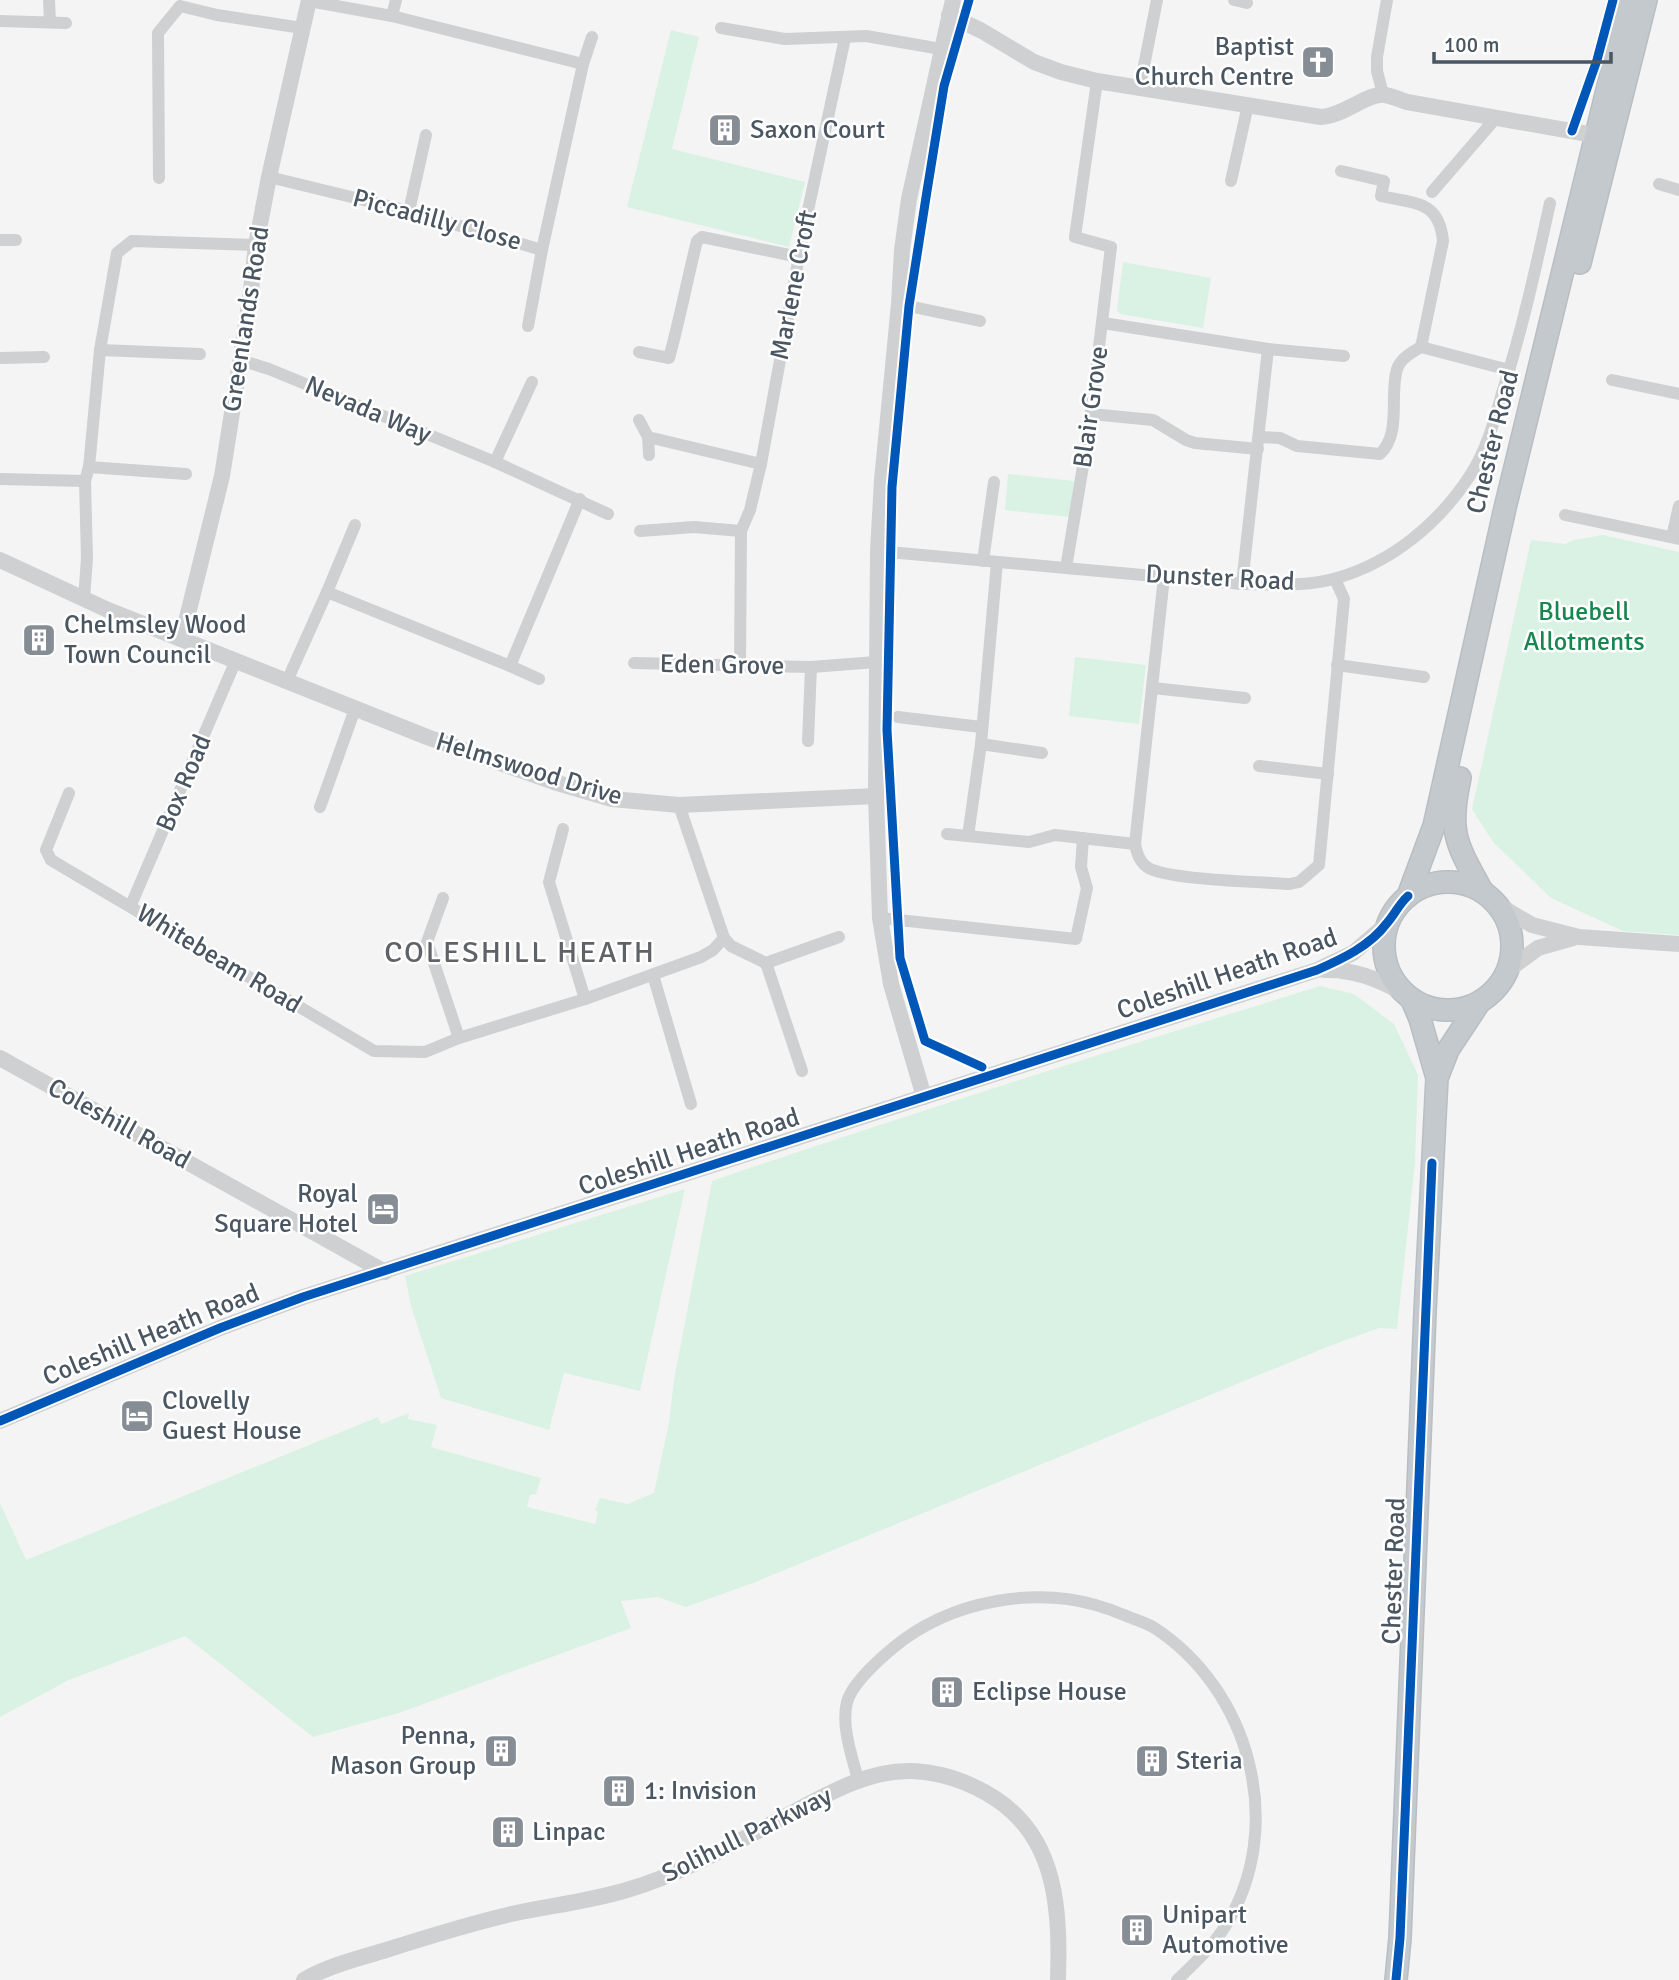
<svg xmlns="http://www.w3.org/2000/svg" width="1679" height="1980" font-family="Signika,sans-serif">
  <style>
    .green { fill: #d9f2e3 }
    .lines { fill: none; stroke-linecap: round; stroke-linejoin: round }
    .trunk-casing { stroke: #b9bec3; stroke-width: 24 }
    .pedestrian { stroke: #ced0d2; stroke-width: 10 }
    .minor { stroke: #ced0d2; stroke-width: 12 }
    .tertiary { stroke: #ced0d2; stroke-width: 16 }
    .trunk { stroke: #c4c9cd; stroke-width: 21 }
    .cycleway-casing { stroke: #fff; stroke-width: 13 }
    .cycleway { stroke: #0057b8; stroke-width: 9 }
    .labels { text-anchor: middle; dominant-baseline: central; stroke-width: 5; stroke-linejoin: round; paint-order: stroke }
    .poi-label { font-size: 26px; fill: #4a5661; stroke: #fff; text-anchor: start }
    .street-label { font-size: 26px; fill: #4a5661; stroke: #fff }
    .park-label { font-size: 26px; fill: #17864f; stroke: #fff }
    .quarter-label { font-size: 30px; letter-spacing: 2px; fill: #5f6368; stroke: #fff }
  </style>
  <rect width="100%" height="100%" fill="#f4f4f4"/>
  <g class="green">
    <polygon points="671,30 699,37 672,149 805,182 789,247 627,207"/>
    <polygon points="1123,262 1211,278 1203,328 1120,314 1117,310"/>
    <polygon points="1008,474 1074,481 1070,517 1005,510"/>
    <polygon points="1603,535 1679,552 1679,935 1623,931 1551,898 1493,842 1472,809 1531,540 1565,544 1574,540"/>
    <polygon points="1075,657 1146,665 1139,724 1069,716"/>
    <path d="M1320,986L1354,994L1394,1024L1418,1075L1415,1162L1397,1329L1379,1328L1327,1347L753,1583L686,1607L658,1597L621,1601L631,1628L399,1713L313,1737L185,1636L69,1680L0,1717V1503L26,1560L378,1417L381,1424L409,1413L408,1419L437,1425L431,1447L541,1478L536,1494L530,1495L527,1507L595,1524L598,1512L595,1510L600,1498L628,1504L654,1493L669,1423L674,1380L712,1181C913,1112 1117,1049 1320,986Z"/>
    <polygon points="685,1189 640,1391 564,1373 549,1430 441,1398 411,1306 405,1276"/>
  </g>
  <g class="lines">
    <g class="trunk-casing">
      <g id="trunk">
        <polyline points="1580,263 1646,0"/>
        <path d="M1460,778C1448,833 1456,843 1482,891"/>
        <circle cx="1448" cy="946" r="64"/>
        <polyline points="1408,896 1434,826 1505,508 1629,0"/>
        <polyline points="1412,1000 1420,1019 1437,1078"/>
        <polyline points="1396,1980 1400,1938 1425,1312 1437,1078 1448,1050 1479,1003"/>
      </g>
    </g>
    <polyline class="pedestrian" points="1572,131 1597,60 1613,0"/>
    <g class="minor">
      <polyline points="49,0 50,22"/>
      <polyline points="1234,0 1247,3"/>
      <polyline points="309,1 392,16 583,64"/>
      <polyline points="392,16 396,0"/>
      <polyline points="0,21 66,23"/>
      <polyline points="721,28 785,39 866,36 941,49"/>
      <polyline points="1140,86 1157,0"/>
      <polyline points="1383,94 1377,71 1377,57 1387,0"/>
      <path d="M1341,171L1384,181L1381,196C1415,204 1439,200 1443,241L1421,347"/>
      <polyline points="269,177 409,211 542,250 583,64 592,37"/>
      <polyline points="159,178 158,33 180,6 217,15 302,28"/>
      <polyline points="1231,181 1248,105"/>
      <polyline points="1659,184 1679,190"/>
      <polyline points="1432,192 1495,119"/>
      <polyline points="409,211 426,135"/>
      <polyline points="0,240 16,240"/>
      <polyline points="899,304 980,321"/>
      <polyline points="1103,323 1268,349 1242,584"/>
      <polyline points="528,326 542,250"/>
      <polyline points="1268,349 1344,356"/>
      <polyline points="100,350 200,354"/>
      <path d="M639,352L669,358C680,319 687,280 697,241L702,237L799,257"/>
      <polyline points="0,358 44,357"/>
      <polyline points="240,360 269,369 495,462 608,514"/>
      <polyline points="1612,380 1679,394"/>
      <polyline points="1091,414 1153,420 1186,440 1195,443 1258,449"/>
      <polyline points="639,420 648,437 649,455"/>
      <polyline points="648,437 761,464"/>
      <path d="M1259,437L1280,438L1297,446L1380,454C1402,433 1389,396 1397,369C1401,358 1412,352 1421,347L1509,370"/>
      <polyline points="495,462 532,382"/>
      <polyline points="89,467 186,474"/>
      <polyline points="0,479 85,481"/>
      <polyline points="1565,515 1679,539"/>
      <polyline points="640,531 694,527 741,531"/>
      <polyline points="1672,537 1679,506"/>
      <path d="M878,551L1242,584C1274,584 1307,587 1337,578C1392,562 1438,524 1469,477C1486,452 1494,422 1502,393C1522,331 1536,267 1550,203"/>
      <polyline points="983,561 994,482"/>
      <polyline points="1066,568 1089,430 1111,247 1075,237 1097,81"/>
      <path d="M1164,577L1135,844C1137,853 1139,861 1147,867C1165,880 1262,882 1290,884L1299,882L1319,865L1344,599L1335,579"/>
      <polyline points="327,592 355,525"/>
      <polyline points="84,599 87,558 85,481 89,467 100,350 117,253 132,241 256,245"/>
      <polyline points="634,663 811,667 877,662"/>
      <polyline points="740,665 741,531 750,510 761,464 804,229 845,38"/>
      <polyline points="1337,665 1424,677"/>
      <polyline points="510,666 539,679"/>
      <polyline points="287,681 327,592 510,666 580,499"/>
      <polyline points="1153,688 1245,698"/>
      <polyline points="898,717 981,727"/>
      <polyline points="808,741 811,667"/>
      <polyline points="981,744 1042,753"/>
      <polyline points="1259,766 1328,774"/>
      <polyline points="69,793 46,850 51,860 374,1051 425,1052 459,1038 585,999 701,957 713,950 724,938 731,946 766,963 839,937"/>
      <polyline points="679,805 724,938"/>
      <polyline points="320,807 355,709"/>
      <polyline points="563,829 549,882 585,999"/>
      <polyline points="947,834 1029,842 1055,835 1135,844"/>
      <polyline points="968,836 981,744 997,562"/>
      <polyline points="443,898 427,942 459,1038"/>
      <polyline points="131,905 236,660"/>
      <polyline points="880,918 1076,939 1087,888 1081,867 1083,838"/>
      <polyline points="766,963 802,1071"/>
      <polyline points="653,975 691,1104"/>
      <path d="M858,1780C852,1756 841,1727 847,1702C853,1681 886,1653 903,1640C936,1616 970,1604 1010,1599C1051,1594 1086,1599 1124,1615C1133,1619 1144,1622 1153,1627C1250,1689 1287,1826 1226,1925C1214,1945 1194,1964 1177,1980"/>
    </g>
    <g class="tertiary">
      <path d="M949,15L982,31L1034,62L1061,72L1097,81L1321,117C1344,116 1368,92 1385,95C1392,96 1400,100 1407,102L1605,137"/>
      <polyline points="0,560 108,610 427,737 554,782 612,799 679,805 876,796"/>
      <polyline points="182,638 222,476 250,299 256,245 269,177 309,0"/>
      <polyline points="1498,905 1532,925 1579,937 1679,944"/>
      <path d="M1324,970C1354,969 1377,979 1404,993"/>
      <polyline points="1508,970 1538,948 1573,938"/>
      <polyline points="0,1058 385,1272"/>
      <polyline points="924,1097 891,984 880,918 876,796 878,551 882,480 899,304 902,250 909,199 953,0"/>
      <polyline points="0,1421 220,1328 303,1297 1317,970 1353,953 1388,923"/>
      <path d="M304,1980C328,1966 356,1959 383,1951C427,1937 471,1923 516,1913C554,1905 592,1901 630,1889C686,1872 736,1842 788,1815C826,1795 867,1770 911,1771C942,1772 970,1782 996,1799C1058,1840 1060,1913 1058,1980"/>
    </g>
    <use href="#trunk" class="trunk"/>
    <g class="cycleway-casing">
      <g id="cycleway">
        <polyline points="969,0 944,86 927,191 909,306 892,487 887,730 900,958 925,1041 982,1067"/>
        <polyline points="1572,131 1597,60 1613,0"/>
        <path d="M0,1421L220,1328L303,1297L1317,970C1342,959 1370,946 1387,923C1395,914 1399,904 1408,896"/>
        <polyline points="1396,1980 1400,1938 1432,1163"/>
      </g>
    </g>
    <use href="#cycleway" class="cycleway"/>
  </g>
  <defs>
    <g id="church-square" transform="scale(1.75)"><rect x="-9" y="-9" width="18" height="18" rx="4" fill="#868d94" stroke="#fff"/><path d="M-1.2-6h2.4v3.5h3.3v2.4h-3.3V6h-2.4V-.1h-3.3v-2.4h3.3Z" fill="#fff"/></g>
    <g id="building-square" transform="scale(1.75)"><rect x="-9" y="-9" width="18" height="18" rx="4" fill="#868d94" stroke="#fff"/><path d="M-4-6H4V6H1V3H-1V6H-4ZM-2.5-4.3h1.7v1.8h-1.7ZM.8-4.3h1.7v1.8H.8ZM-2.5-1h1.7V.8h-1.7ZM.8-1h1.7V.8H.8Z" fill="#fff"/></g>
    <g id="hotel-square" transform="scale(1.75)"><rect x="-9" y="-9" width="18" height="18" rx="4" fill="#868d94" stroke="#fff"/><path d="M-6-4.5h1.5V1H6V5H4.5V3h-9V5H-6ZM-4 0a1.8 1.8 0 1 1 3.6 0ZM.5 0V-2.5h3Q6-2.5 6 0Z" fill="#fff"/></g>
  </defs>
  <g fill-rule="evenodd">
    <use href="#church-square" x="1318" y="62"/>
    <use href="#building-square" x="725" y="130"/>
    <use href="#building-square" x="39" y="640"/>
    <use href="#hotel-square" x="383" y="1209"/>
    <use href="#hotel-square" x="137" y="1416"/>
    <use href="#building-square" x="947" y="1692"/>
    <use href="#building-square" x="501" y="1751"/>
    <use href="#building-square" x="1152" y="1761"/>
    <use href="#building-square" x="619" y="1791"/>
    <use href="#building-square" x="508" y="1832"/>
    <use href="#building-square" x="1137" y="1930"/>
  </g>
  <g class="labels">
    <g class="poi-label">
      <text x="1294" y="47" text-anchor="end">Baptist<tspan x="1294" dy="30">Church Centre</tspan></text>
      <text x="750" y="130">Saxon Court</text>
      <text x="64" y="625">Chelmsley Wood<tspan x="64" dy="30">Town Council</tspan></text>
      <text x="358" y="1194" text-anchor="end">Royal<tspan x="358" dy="30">Square Hotel</tspan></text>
      <text x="162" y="1401">Clovelly<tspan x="162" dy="30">Guest House</tspan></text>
      <text x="972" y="1692">Eclipse House</text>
      <text x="476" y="1736" text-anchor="end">Penna,<tspan x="476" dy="30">Mason Group</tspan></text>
      <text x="1176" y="1761">Steria</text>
      <text x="644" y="1791">1: Invision</text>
      <text x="532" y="1832">Linpac</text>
      <text x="1162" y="1915">Unipart<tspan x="1162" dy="30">Automotive</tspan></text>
    </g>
    <g class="street-label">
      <text transform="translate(437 220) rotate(15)">Piccadilly Close</text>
      <text transform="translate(794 285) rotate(-79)">Marlene Croft</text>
      <text transform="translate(246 319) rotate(-81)">Greenlands Road</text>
      <text transform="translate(1091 407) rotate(-82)">Blair Grove</text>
      <text transform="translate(368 410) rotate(23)">Nevada Way</text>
      <text transform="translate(1493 442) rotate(-76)">Chester Road</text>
      <text transform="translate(1220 578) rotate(3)">Dunster Road</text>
      <text transform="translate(722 665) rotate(1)">Eden Grove</text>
      <text transform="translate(529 769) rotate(17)">Helmswood Drive</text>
      <text transform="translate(184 783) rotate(-67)">Box Road</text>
      <text transform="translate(219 959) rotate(31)">Whitebeam Road</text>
      <text transform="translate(1227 974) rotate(-19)">Coleshill Heath Road</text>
      <text transform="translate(119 1124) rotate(29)">Coleshill Road</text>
      <text transform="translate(689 1152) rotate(-18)">Coleshill Heath Road</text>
      <text transform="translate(151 1335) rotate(-22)">Coleshill Heath Road</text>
      <text transform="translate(1394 1571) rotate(-88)">Chester Road</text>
      <text transform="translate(747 1835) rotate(-26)">Solihull Parkway</text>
    </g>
    <g class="park-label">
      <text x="1584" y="612">Bluebell<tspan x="1584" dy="30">Allotments</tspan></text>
    </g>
    <g class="quarter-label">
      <text x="520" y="952">COLESHILL HEATH</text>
    </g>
  </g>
  <path d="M1434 52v10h177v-10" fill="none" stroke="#4a5661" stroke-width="3.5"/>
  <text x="1444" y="52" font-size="21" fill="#4a5661" stroke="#ffffff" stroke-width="5" paint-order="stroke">100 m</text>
</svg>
